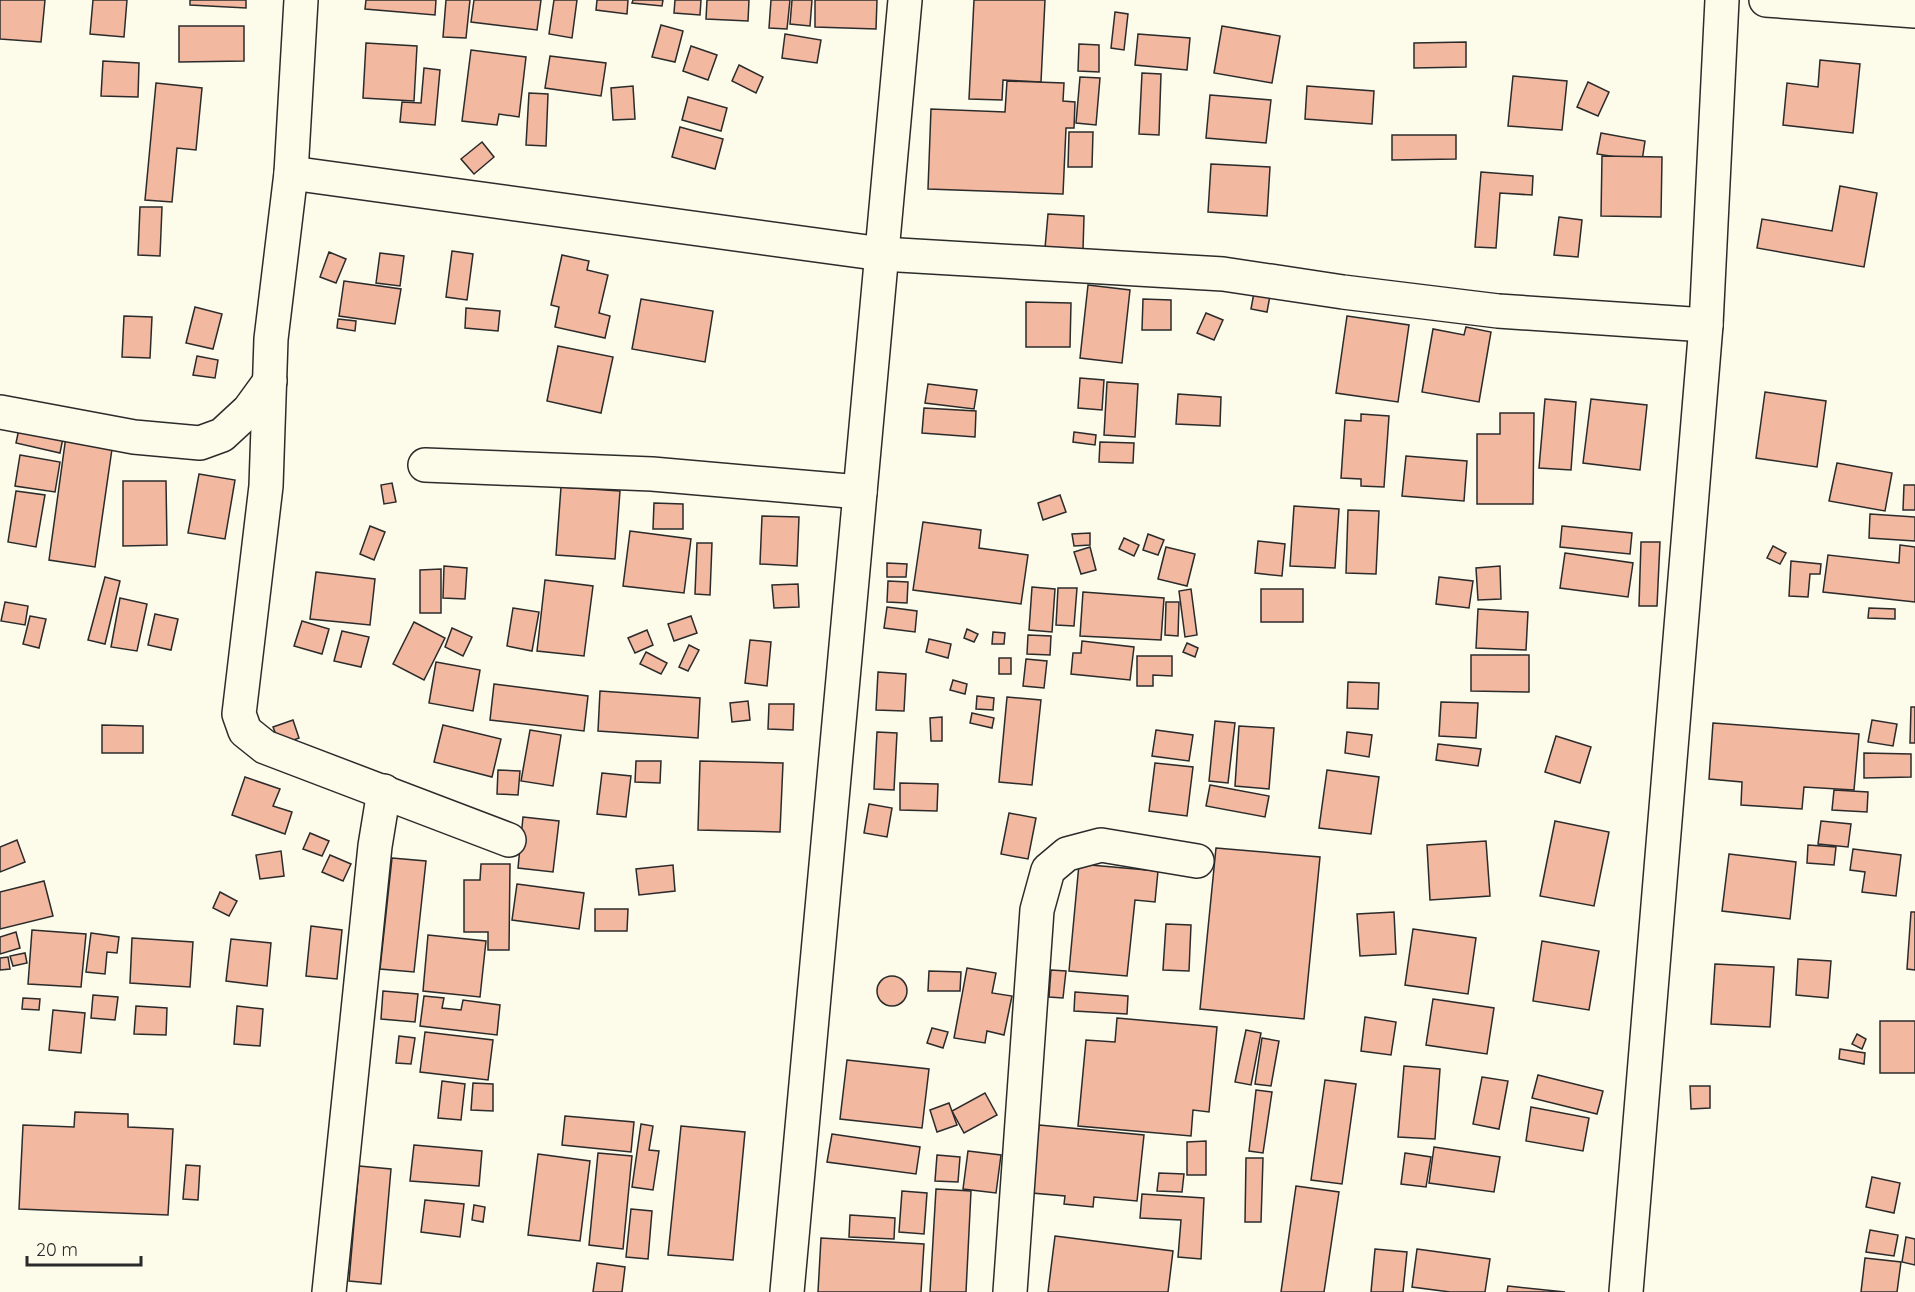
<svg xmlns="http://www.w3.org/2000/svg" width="1915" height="1292" font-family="Quicksand,sans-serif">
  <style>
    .building { fill: #f2b8a0; stroke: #2b2b2b; stroke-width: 1.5 }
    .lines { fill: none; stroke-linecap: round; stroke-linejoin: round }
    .minor-casing { stroke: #2b2b2b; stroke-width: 36 }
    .minor { stroke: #fdfbea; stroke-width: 33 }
  </style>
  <rect width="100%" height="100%" fill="#fdfbea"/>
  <g class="building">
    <polygon points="0,0 45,0 41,42 0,39"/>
    <polygon points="93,0 127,0 124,37 90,34"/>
    <polygon points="190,0 246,0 246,8 190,5"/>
    <polygon points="366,0 436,0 435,15 365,9"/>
    <polygon points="446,0 470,0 466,38 443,37"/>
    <polygon points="474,0 541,0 537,30 471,22"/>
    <polygon points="554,0 577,0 572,38 549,34"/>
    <polygon points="597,0 628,0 627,14 596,10"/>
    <polygon points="633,0 663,0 662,6 632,3"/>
    <polygon points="675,0 701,0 700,15 674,13"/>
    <polygon points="707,0 749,0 748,21 706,19"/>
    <polygon points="771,0 790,0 787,29 769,28"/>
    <polygon points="792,0 812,0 810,26 790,24"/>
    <polygon points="815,0 877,0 876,29 815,27"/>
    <polygon points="974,0 1045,0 1041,82 1003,80 1002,100 969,99"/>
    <polygon points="1115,12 1128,14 1124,50 1111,48"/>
    <polygon points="661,25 683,31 675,62 652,57"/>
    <polygon points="179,26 244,26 244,61 179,62"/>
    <polygon points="1222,26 1280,36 1272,83 1214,73"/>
    <polygon points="785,34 821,40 817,63 782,58"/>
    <polygon points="1138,34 1190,38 1187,70 1135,65"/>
    <polygon points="1466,42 1466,67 1414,68 1414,43"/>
    <polygon points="366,43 417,46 414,101 363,98"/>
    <polygon points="1079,44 1099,45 1099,72 1078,71"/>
    <polygon points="691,46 717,55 708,80 683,71"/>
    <polygon points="471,50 526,57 519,117 499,114 497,125 462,121"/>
    <polygon points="550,56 606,63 601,96 545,88"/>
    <polygon points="1820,60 1860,64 1853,133 1783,125 1787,83 1818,87"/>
    <polygon points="103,61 139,63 138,97 101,96"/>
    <polygon points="739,65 763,77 756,93 732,81"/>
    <polygon points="424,68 440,70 435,125 400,122 402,102 421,103"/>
    <polygon points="1142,73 1161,74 1159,135 1139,134"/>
    <polygon points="1513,76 1567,81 1562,130 1508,126"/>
    <polygon points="1080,77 1100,78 1096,125 1076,123"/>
    <polygon points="1007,81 1064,83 1063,101 1075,102 1074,128 1066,128 1063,194 928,189 931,109 1005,112"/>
    <polygon points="1588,82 1609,92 1598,116 1577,107"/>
    <polygon points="156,83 202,88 196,150 177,148 172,202 145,200"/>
    <polygon points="633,86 635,119 613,120 611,88"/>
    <polygon points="1307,86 1374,91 1372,124 1305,119"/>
    <polygon points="529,93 548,94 546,146 526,145"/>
    <polygon points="1210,95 1271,100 1266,143 1206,138"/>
    <polygon points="688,97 727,108 721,131 682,120"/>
    <polygon points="680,127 723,139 715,169 672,157"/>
    <polygon points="1069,132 1093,132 1092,167 1068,167"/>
    <polygon points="1601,133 1645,141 1642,161 1597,154"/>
    <polygon points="1392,135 1456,135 1456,159 1392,160"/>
    <polygon points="482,142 494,157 474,174 461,159"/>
    <polygon points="1602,156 1662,157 1661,217 1601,216"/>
    <polygon points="1211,164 1270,167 1267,216 1208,212"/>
    <polygon points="1481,172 1533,176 1532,195 1500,193 1496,248 1475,247"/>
    <polygon points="1840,186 1877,193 1864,267 1757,248 1762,219 1832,231"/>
    <polygon points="140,207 162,207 160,256 138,255"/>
    <polygon points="1048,214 1084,216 1083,250 1045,248"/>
    <polygon points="1559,217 1582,220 1578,257 1554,255"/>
    <polygon points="452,251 473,254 467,300 446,297"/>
    <polygon points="329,252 346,259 336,283 320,277"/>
    <polygon points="380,253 404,256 400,286 376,283"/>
    <polygon points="562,255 589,261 587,270 608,275 599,313 610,316 605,338 555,327 559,307 551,305"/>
    <polygon points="344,281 401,289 395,324 339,316"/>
    <polygon points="1088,285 1130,290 1122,363 1080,358"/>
    <polygon points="1255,287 1271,290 1267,312 1251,309"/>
    <polygon points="641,299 713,311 705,362 632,349"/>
    <polygon points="1143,299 1171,300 1171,330 1142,330"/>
    <polygon points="1026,302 1071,303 1070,347 1026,347"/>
    <polygon points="195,307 222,314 213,349 186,343"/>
    <polygon points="466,308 500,311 498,331 465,328"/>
    <polygon points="1206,313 1223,320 1214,340 1197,333"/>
    <polygon points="124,316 152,317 150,358 122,357"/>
    <polygon points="1347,316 1409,325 1398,402 1336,393"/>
    <polygon points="338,319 356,321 355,331 337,328"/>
    <polygon points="1466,327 1491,332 1479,402 1422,392 1433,329 1464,335"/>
    <polygon points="558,346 613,357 601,413 547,401"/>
    <polygon points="197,356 218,360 215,378 193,375"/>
    <polygon points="1080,378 1104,380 1102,410 1078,408"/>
    <polygon points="1107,382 1138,384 1135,437 1104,435"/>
    <polygon points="928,384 977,390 974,409 925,403"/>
    <polygon points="1765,392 1826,401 1817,467 1756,458"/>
    <polygon points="1178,394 1221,397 1220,426 1176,424"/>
    <polygon points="1545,399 1576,402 1571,470 1539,468"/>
    <polygon points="1591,399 1647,405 1640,470 1583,463"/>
    <polygon points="924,408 976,411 975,437 922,433"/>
    <polygon points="1500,413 1534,413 1533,504 1477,504 1477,434 1500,434"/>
    <polygon points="1361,414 1389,416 1384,487 1361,486 1361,479 1341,478 1345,420 1361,421"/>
    <polygon points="20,424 64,433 60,453 16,443"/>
    <polygon points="1074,432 1096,435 1095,445 1073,442"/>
    <polygon points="66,436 113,442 95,567 49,560"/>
    <polygon points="1100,442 1134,443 1133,463 1099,462"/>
    <polygon points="20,455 60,462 55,492 15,486"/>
    <polygon points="1406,456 1467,461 1464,501 1402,496"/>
    <polygon points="1837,463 1892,473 1885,511 1829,501"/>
    <polygon points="199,474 235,480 225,539 188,533"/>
    <polygon points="123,481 166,481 167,545 123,546"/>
    <polygon points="392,483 396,502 384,504 381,485"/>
    <polygon points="1904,485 1915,485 1915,510 1903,510"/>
    <polygon points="561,487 620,491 615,559 556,555"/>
    <polygon points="16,491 45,495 36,547 8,542"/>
    <polygon points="1060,495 1066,512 1043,520 1038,503"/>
    <polygon points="654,503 683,504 683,529 653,529"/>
    <polygon points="1294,506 1339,509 1335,568 1290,566"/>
    <polygon points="1348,510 1379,511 1376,574 1346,573"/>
    <polygon points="1870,514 1915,517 1915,541 1869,538"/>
    <polygon points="762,516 799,517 797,566 760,564"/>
    <polygon points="923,522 981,530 979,548 1028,555 1021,604 913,590"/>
    <polygon points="370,526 385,532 374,560 360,554"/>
    <polygon points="1562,526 1632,533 1630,554 1560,547"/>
    <polygon points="630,531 691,539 684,593 623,586"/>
    <polygon points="1090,533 1090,545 1074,546 1072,534"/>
    <polygon points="1148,534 1164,540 1158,555 1143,550"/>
    <polygon points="1124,538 1139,545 1134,556 1119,549"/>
    <polygon points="1258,541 1285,544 1282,576 1255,573"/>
    <polygon points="1641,542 1660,542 1657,606 1639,606"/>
    <polygon points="697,543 712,543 710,595 695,594"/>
    <polygon points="1900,545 1915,547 1915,602 1823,592 1828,555 1899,563"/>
    <polygon points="1773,546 1786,553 1780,564 1767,558"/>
    <polygon points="1090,547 1096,570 1081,574 1074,552"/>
    <polygon points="1166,547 1195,554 1187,586 1158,579"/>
    <polygon points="1565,553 1633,563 1628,597 1560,588"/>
    <polygon points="1791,561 1821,564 1820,574 1810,574 1808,597 1789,596"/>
    <polygon points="887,563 907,564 906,577 887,577"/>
    <polygon points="444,566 467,568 465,599 443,598"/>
    <polygon points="1500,566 1501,599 1478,600 1476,568"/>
    <polygon points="441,569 441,613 420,613 420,570"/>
    <polygon points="316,572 375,579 370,625 310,619"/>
    <polygon points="105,577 120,581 105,644 88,640"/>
    <polygon points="1439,577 1473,581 1469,608 1436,604"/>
    <polygon points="545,580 593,586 584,656 537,651"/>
    <polygon points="888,581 908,582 907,603 887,602"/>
    <polygon points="798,584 799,607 774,608 772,585"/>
    <polygon points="1032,587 1055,589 1052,632 1029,630"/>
    <polygon points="1058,588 1077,588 1074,626 1056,625"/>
    <polygon points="1191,589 1197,635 1185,637 1179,591"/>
    <rect x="1261" y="589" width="42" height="33"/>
    <polygon points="1083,592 1164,598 1161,640 1080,636"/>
    <polygon points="120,598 147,604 137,651 111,647"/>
    <polygon points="5,602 28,606 25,625 1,621"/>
    <polygon points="1166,602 1179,602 1178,636 1165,635"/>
    <polygon points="887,607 917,611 915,632 884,628"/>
    <polygon points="513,608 539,612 532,651 507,646"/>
    <polygon points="1869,608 1895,609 1895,619 1868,618"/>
    <polygon points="1478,609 1528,612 1526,650 1476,648"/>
    <polygon points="155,614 178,619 171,650 148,645"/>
    <polygon points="30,616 46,619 39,648 23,644"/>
    <polygon points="691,616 697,633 674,641 668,624"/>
    <polygon points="302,621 329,629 322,654 294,646"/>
    <polygon points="414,622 445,638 424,680 393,664"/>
    <polygon points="452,628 472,637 463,656 445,647"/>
    <polygon points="967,629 978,634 974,642 964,638"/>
    <polygon points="647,630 653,645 635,653 628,638"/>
    <polygon points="342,631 369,637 361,667 334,661"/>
    <polygon points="993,632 1005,633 1004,644 992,644"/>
    <polygon points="1028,635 1051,636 1050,655 1027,654"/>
    <polygon points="929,639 951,644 948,658 926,652"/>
    <polygon points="750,640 771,642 767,686 745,683"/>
    <polygon points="1082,641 1134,647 1130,680 1071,674 1073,653 1081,653"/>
    <polygon points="1187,643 1198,648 1195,657 1183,652"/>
    <polygon points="689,645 699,650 688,671 679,667"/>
    <polygon points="646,652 667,663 661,674 640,664"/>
    <polygon points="1471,655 1529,655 1529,692 1471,691"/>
    <polygon points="1137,656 1172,656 1172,676 1153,675 1153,686 1137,686"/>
    <rect x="999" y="658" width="12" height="16"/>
    <polygon points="1026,659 1047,661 1044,688 1023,686"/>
    <polygon points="436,662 480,670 473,711 429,703"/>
    <polygon points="878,672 906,674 904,711 876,710"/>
    <polygon points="953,680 967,684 965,694 950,690"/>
    <polygon points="1348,682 1379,683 1378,709 1347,708"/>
    <polygon points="494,684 588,696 584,731 490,720"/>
    <polygon points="600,691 700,698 698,738 598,731"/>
    <polygon points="977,696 994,698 993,710 976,709"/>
    <polygon points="1007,697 1041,700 1032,785 999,782"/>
    <polygon points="748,701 750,720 732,722 730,703"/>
    <polygon points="1441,702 1478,703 1476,738 1439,736"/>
    <polygon points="769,704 794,704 793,730 768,729"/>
    <polygon points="1911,707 1915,707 1915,743 1910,743"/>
    <polygon points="972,713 994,718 992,728 970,723"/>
    <polygon points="942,717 942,741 931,741 930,718"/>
    <polygon points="293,720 299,738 280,745 273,727"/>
    <polygon points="1872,720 1897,724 1893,746 1868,742"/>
    <polygon points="1215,721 1235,723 1228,783 1209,781"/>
    <polygon points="1713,723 1859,734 1854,790 1804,787 1802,809 1741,805 1742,782 1709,779"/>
    <polygon points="102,725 143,726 143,753 102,753"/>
    <polygon points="443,725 501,739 492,777 434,762"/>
    <polygon points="1239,726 1274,728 1269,789 1235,786"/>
    <polygon points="530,730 561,735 553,786 521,781"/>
    <polygon points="1156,730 1193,735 1189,761 1152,756"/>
    <polygon points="877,732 897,733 894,790 874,789"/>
    <polygon points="1347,732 1372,735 1369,757 1345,753"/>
    <polygon points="1556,736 1591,747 1580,783 1545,772"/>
    <polygon points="1438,744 1481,749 1478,766 1436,760"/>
    <polygon points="1864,753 1911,754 1911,777 1864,778"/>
    <polygon points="636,761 661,761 660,783 635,782"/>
    <polygon points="700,761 783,763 780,832 698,830"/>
    <polygon points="1155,763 1193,767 1187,816 1149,811"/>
    <polygon points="498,770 520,771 518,795 497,794"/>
    <polygon points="1327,770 1379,777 1371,834 1319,828"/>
    <polygon points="602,773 631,776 626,817 597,814"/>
    <polygon points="245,777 280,789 273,806 292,812 285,834 232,815"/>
    <polygon points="900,783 938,784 937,811 900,810"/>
    <polygon points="1210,785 1269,796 1265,817 1206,806"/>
    <polygon points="1834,790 1868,792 1867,812 1832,810"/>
    <polygon points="869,804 892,808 887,837 864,833"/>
    <polygon points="1009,813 1036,818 1028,859 1001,854"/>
    <polygon points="523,817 559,821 553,872 518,868"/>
    <polygon points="1555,821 1609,832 1594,906 1540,896"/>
    <polygon points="1821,821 1851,824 1848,847 1818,844"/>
    <polygon points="310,833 329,841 322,856 303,849"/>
    <polygon points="17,840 25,862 0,872 0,847"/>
    <polygon points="1486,841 1490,896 1430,900 1427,845"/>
    <polygon points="1808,845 1836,847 1834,865 1807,863"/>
    <polygon points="1216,848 1320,857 1304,1019 1200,1009"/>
    <polygon points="1853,849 1901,855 1896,896 1862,892 1865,872 1850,870"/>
    <polygon points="281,851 284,876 260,879 256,855"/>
    <polygon points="1729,854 1796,862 1790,919 1722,911"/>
    <polygon points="330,855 351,864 343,881 322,872"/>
    <polygon points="392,858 426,861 414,972 380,969"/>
    <polygon points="481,864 510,864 509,950 488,950 488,932 464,932 464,880 480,880"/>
    <polygon points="1079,864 1158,871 1155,902 1135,900 1127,976 1069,971"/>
    <polygon points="673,865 675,891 639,895 636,869"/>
    <polygon points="44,881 53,916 0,929 0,892"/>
    <polygon points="517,884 584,893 579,929 512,920"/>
    <polygon points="220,892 237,901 229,916 213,908"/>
    <polygon points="595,909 628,909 627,931 595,931"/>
    <polygon points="1394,912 1396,954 1360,956 1357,914"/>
    <polygon points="1911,912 1915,912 1915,970 1907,969"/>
    <polygon points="1166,924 1191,925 1189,971 1163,970"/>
    <polygon points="311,926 342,930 337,979 306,976"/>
    <polygon points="1413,929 1476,938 1468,994 1405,985"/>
    <polygon points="32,930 86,934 81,987 28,984"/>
    <polygon points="16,932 20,948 0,954 0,937"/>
    <polygon points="91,933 119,937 117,953 107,952 105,974 86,972"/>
    <polygon points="428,935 486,941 480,997 423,991"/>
    <polygon points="132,938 193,942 190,987 130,983"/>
    <polygon points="231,939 271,943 267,986 226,981"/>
    <polygon points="1542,941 1599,951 1589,1010 1533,1001"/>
    <polygon points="25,953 27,963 13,966 10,956"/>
    <polygon points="8,957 10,969 0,970 0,958"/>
    <polygon points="1798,959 1831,961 1828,998 1796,995"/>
    <polygon points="1715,964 1774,967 1770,1027 1711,1024"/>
    <polygon points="967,968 996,973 992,993 1012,996 1004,1035 987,1031 985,1043 954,1038"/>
    <polygon points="1051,970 1066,971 1063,998 1049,997"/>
    <polygon points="929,971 961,972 960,991 928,991"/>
    <circle cx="892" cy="991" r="15"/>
    <polygon points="383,991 418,994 415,1022 381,1019"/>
    <polygon points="1075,992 1128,996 1127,1014 1074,1011"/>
    <polygon points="93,995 118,997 115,1020 91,1018"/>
    <polygon points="424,996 444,998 442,1008 461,1010 463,1000 500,1005 497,1035 420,1026"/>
    <polygon points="23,998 40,999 39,1010 22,1009"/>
    <polygon points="1433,999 1494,1008 1487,1054 1426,1045"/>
    <polygon points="136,1006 167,1008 166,1035 134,1034"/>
    <polygon points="237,1006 263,1009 260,1046 234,1044"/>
    <polygon points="53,1010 85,1013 81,1053 49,1050"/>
    <polygon points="1365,1017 1396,1022 1391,1055 1361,1051"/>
    <polygon points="1117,1018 1217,1027 1209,1112 1193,1110 1191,1136 1078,1126 1086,1040 1115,1042"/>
    <rect x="1880" y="1021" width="35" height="52"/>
    <polygon points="932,1028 948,1032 943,1048 927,1043"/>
    <polygon points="1246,1030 1261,1033 1251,1085 1235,1082"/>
    <polygon points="425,1032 493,1040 488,1080 420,1072"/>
    <polygon points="1857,1034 1866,1039 1862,1049 1852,1044"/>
    <polygon points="399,1036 415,1038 411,1064 396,1063"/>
    <polygon points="1262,1038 1279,1041 1271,1086 1255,1084"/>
    <polygon points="1840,1049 1865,1053 1864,1064 1839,1059"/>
    <polygon points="847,1060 929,1069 922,1128 840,1119"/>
    <polygon points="1404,1066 1440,1069 1435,1139 1398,1137"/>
    <polygon points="1538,1075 1603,1091 1597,1114 1532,1098"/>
    <polygon points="1482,1077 1508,1081 1499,1129 1473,1124"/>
    <polygon points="1325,1080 1356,1084 1342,1184 1311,1180"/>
    <polygon points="442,1081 465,1084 461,1120 438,1118"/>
    <polygon points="473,1083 493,1084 493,1111 471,1110"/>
    <polygon points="1690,1086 1710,1086 1710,1108 1691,1109"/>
    <polygon points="1256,1090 1272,1092 1263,1153 1249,1151"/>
    <polygon points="985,1093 997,1115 964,1133 952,1111"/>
    <polygon points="949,1103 957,1125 937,1132 930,1110"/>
    <polygon points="1531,1107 1589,1118 1583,1151 1526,1141"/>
    <polygon points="75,1112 128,1114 128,1127 173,1129 168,1215 19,1209 23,1125 74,1127"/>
    <polygon points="565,1116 634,1122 631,1152 562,1145"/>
    <polygon points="641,1124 653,1126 649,1150 659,1151 653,1190 632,1187"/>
    <polygon points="1039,1125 1144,1135 1137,1201 1094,1197 1093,1207 1064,1204 1065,1196 1032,1193"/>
    <polygon points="681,1126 745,1132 733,1260 668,1255"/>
    <polygon points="832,1134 920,1147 916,1174 827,1162"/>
    <polygon points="1206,1141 1206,1175 1187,1175 1187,1142"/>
    <polygon points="414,1145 482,1151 479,1186 410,1181"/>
    <polygon points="1434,1147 1500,1157 1494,1192 1429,1183"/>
    <polygon points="968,1151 1001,1155 996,1193 963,1189"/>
    <polygon points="598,1153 632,1156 623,1249 589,1245"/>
    <polygon points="1405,1153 1431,1157 1426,1187 1401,1184"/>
    <polygon points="538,1154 590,1161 580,1241 528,1235"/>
    <polygon points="937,1155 960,1157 958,1182 935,1181"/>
    <polygon points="1246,1158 1263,1158 1261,1222 1245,1222"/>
    <polygon points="186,1165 200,1166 198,1200 183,1199"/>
    <polygon points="359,1166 391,1169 381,1284 349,1281"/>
    <polygon points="1159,1173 1184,1174 1182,1192 1157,1191"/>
    <polygon points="1872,1177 1900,1183 1894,1213 1866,1207"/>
    <polygon points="1296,1186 1339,1192 1324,1292 1281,1292"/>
    <polygon points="936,1189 971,1191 966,1292 930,1292"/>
    <polygon points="902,1191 927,1193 924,1234 899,1232"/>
    <polygon points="1142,1194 1204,1198 1201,1259 1178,1257 1181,1220 1140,1218"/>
    <polygon points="425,1200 464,1204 460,1237 421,1232"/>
    <polygon points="474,1205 485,1207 483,1222 472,1220"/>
    <polygon points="631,1209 652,1211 648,1259 626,1257"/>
    <polygon points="850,1215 895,1218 894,1239 849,1237"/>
    <polygon points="1870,1230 1898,1235 1894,1256 1866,1252"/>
    <polygon points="1055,1236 1173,1251 1168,1292 1048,1292"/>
    <polygon points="1906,1237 1915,1239 1915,1265 1902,1262"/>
    <polygon points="821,1238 924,1244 921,1292 818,1292"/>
    <polygon points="1375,1249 1407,1252 1403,1292 1371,1292"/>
    <polygon points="1417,1249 1490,1259 1485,1292 1450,1292 1412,1287"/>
    <polygon points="1865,1258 1901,1262 1897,1292 1861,1292"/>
    <polygon points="597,1263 625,1267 622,1292 593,1292"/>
    <polygon points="1508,1286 1565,1292 1507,1292"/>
  </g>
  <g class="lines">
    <g class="minor-casing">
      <g id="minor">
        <polyline points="301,0 291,173 271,339 266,486 239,714 245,731 265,747 509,840"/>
        <polyline points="1766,0 1915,11"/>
        <polyline points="291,173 882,254 1223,274 1343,292 1498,311 1706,325"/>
        <polyline points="0,412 134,437 200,443 222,435 249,410 270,381"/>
        <polyline points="425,465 652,474 860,492"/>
        <polyline points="329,1292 375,846 384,791"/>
        <polyline points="787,1292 905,0"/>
        <polyline points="1010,1292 1037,910 1048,870 1067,854 1101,845 1197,861"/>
        <polyline points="1626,1292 1706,325 1722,0"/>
      </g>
    </g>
    <use href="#minor" class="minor"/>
  </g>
  <path d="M27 1256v9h114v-9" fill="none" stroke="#2b2b2b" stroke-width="3"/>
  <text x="36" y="1256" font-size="18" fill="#2b2b2b" stroke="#fdfbea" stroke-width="4.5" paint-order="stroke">20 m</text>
</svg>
